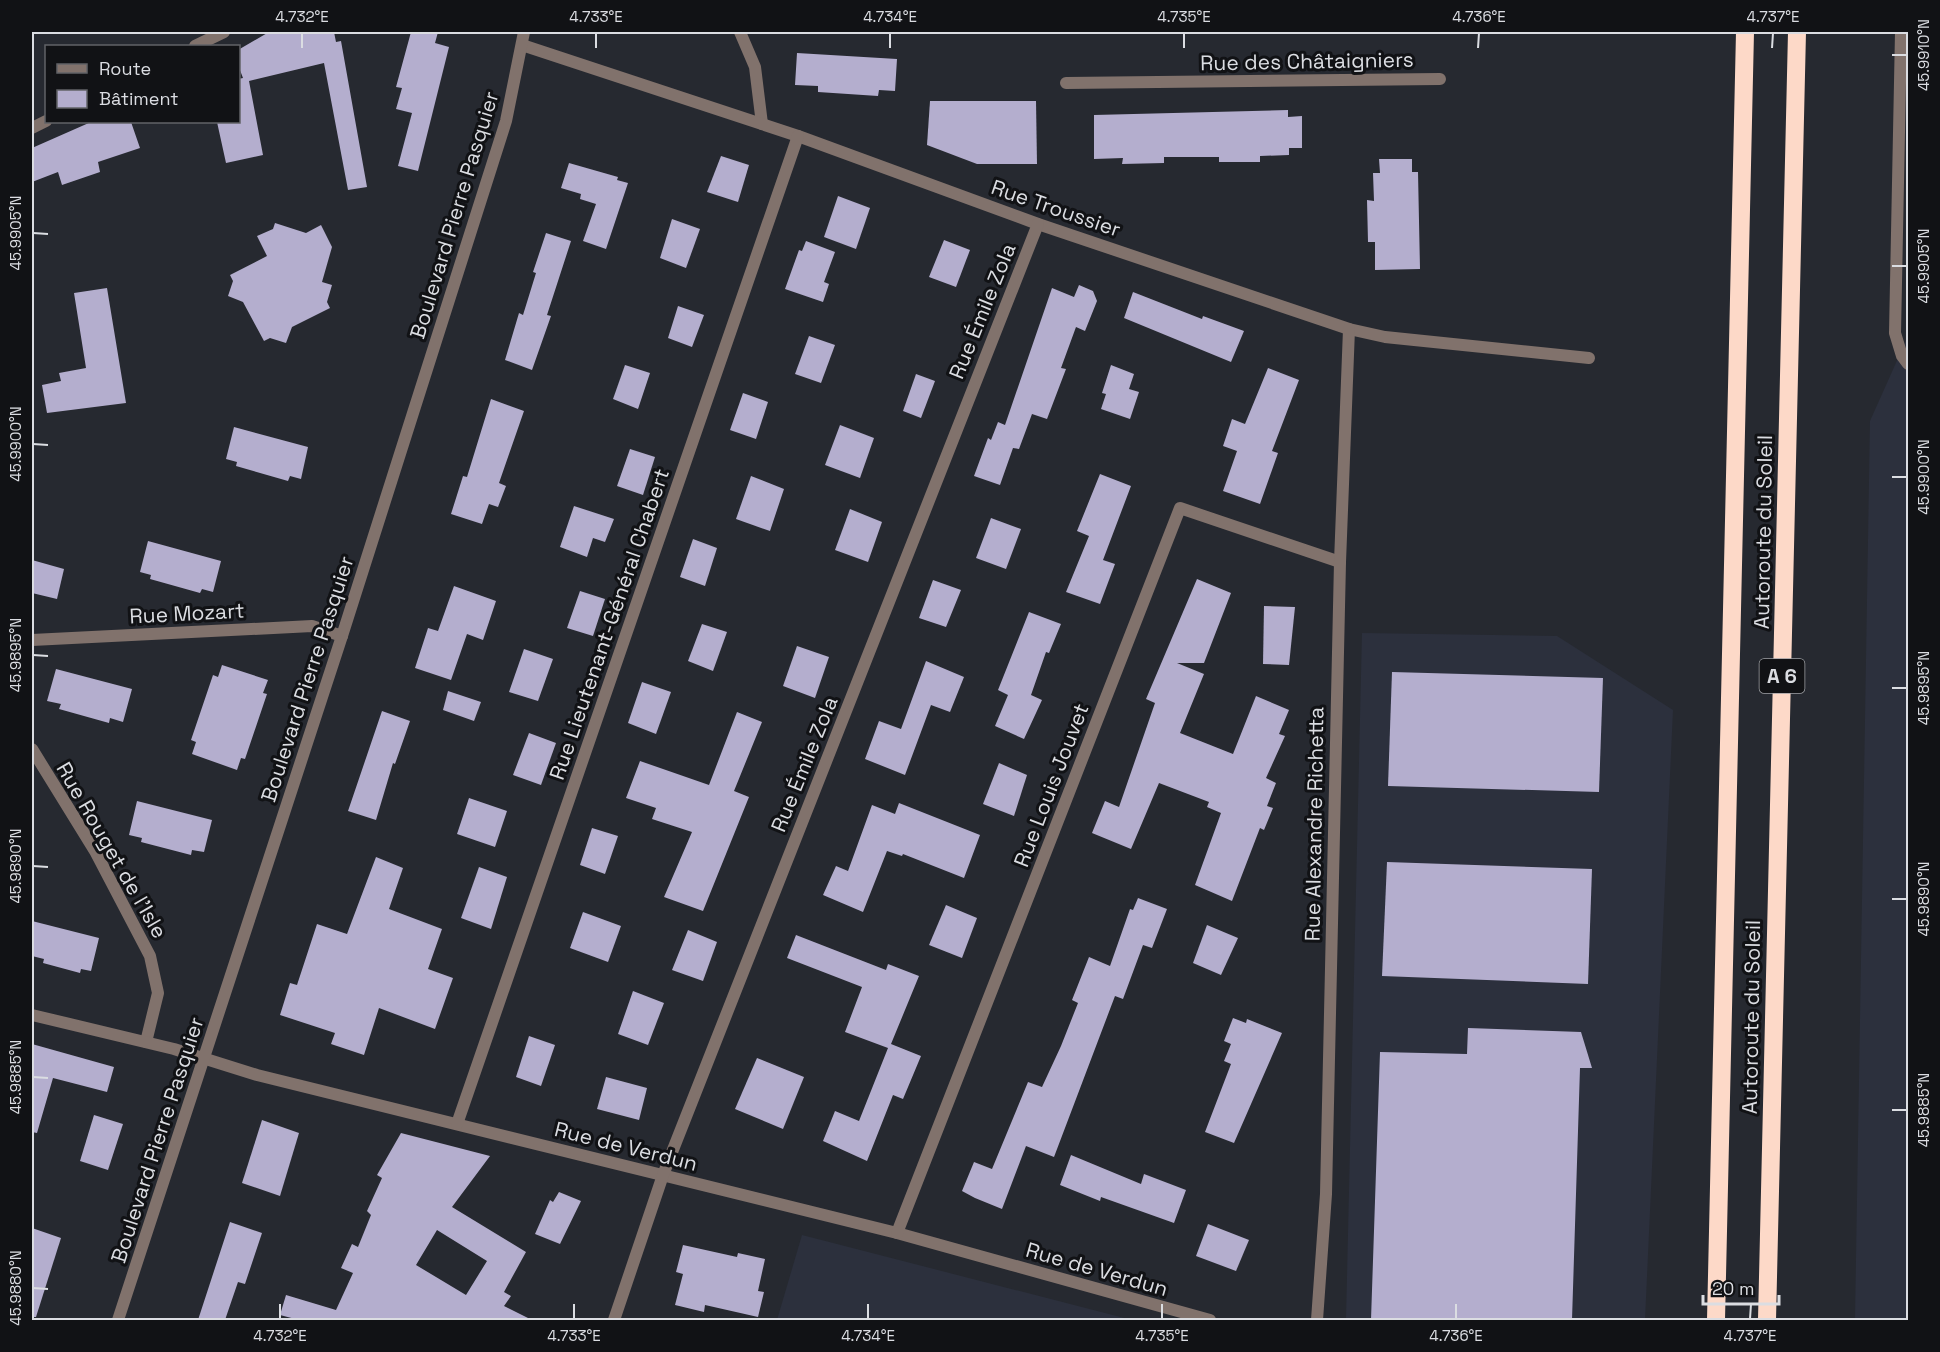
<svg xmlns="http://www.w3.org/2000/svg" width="1940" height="1352" font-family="'Space Grotesk',sans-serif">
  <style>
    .built { fill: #2c303d }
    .building { fill: #b4aece; fill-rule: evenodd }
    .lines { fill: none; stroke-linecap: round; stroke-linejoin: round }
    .street { stroke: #81726c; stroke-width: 12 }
    .highway { stroke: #fdd9c8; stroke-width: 18 }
    .ticks { fill: none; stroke: #dbdde2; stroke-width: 2 }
    .labels { text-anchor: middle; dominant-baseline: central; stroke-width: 6; stroke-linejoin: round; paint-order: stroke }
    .shield { fill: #111215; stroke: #9ea0a4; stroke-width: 1.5 }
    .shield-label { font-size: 20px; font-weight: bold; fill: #dbdde2 }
    .street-label { font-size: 21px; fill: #dbdde2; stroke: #111215 }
    .neatline { fill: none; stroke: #dbdde2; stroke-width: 2 }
    .ticks-label { font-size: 15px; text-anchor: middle; fill: #dbdde2 }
  </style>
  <rect width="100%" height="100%" fill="#262930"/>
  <g class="built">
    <polygon points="1908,336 1908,1320 1855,1320 1870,421"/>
    <polygon points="1362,633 1557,636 1673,710 1645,1320 1346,1320"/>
    <polygon points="802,1235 1132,1320 777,1320"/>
  </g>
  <g class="building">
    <polygon points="269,32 334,32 336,42 341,41 367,187 348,190 324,63 249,81 263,155 226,163 217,122 238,122 238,79 243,78 238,65 238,50"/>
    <polygon points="411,32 438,32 435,43 449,47 418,171 398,166 412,113 396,109 402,88 396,87"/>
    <polygon points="797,53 897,59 895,91 879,90 878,96 818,92 818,86 795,85"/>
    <polygon points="930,101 1036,101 1037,164 977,164 927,145"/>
    <polygon points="1288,110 1288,117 1302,116 1302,148 1289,148 1289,155 1260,156 1260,162 1219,162 1219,157 1164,157 1164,163 1122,164 1123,158 1094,159 1094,115"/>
    <polygon points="91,122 131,122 140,148 98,162 100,172 62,185 58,172 32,182 32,148"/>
    <polygon points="721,156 749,165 738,202 707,192"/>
    <polygon points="1379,159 1412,159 1412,172 1418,172 1420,269 1375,270 1375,242 1368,242 1367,200 1374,201 1373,173 1380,173"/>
    <polygon points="569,163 618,177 617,180 628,183 606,249 583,241 596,204 580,199 581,194 561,188"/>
    <polygon points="838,196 870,208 856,249 824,237"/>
    <polygon points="672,219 700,229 686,268 660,258"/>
    <polygon points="275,223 306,233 321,225 332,247 322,282 332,285 327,302 330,308 292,327 286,343 270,338 264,341 243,302 228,296 233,281 230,275 267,256 257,236 273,229"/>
    <polygon points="546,233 571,241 547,315 551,316 532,370 505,360 519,313 523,315 536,273 533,272"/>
    <polygon points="944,240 970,250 956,287 929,277"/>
    <polygon points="806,241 835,252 824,282 829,284 823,302 785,289 799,250 802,251"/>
    <polygon points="1079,285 1093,291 1097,301 1085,331 1076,327 1061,368 1066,369 1047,419 1032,414 1019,449 1013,448 1000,485 974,476 988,438 991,440 998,422 1005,425 1052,288 1074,297"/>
    <polygon points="107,288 126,403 47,413 42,385 61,381 59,373 86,368 74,293"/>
    <polygon points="1133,292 1202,319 1203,316 1244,331 1231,362 1124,318"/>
    <polygon points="678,306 704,315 692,347 668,338"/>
    <polygon points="809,336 835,345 821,383 795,374"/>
    <polygon points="625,365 650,373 638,409 613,399"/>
    <polygon points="1111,365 1134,374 1129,389 1139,392 1130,419 1101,409 1106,394 1102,393"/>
    <polygon points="1268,368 1299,380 1272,451 1278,453 1260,504 1223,491 1237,451 1223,446 1232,419 1245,424"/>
    <polygon points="916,374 935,381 921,418 903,411"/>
    <polygon points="743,393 768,402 756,439 730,430"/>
    <polygon points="491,399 524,411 499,483 506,486 498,507 489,504 482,524 451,514 463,476 467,477"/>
    <polygon points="840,425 874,438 860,478 825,465"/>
    <polygon points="234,427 308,447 301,479 290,476 288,481 236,466 237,462 226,459"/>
    <polygon points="630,449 655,457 643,495 617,486"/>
    <polygon points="1100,474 1131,486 1103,560 1115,564 1100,604 1066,592 1089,536 1077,531"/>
    <polygon points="751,476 784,489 770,531 736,519"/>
    <polygon points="574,506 614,519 605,542 593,538 587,557 560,547"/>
    <polygon points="850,509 882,522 868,562 835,550"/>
    <polygon points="991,518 1021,529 1006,569 976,558"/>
    <polygon points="693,539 717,548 705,586 680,577"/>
    <polygon points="148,541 221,561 213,592 202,589 200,593 150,579 151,575 140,572"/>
    <polygon points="32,560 64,569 57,599 32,593"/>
    <polygon points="1197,579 1231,593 1204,663 1177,663 1204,674 1180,733 1233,754 1256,696 1289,710 1279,734 1285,736 1266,778 1276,783 1267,806 1273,808 1264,830 1260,828 1232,901 1195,885 1221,813 1207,807 1209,802 1159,783 1131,849 1092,833 1105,801 1119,807 1155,703 1146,699"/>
    <polygon points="933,580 961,590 946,627 919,618"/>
    <polygon points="454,586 496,601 483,640 467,634 451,680 415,668 428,628 438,631"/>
    <polygon points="580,591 605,599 593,636 567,628"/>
    <polygon points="1264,606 1295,607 1289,665 1263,664"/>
    <polygon points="1029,612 1061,624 1049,653 1046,652 1031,695 1042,700 1024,739 995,726 1008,695 998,690"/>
    <polygon points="702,624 727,632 713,671 688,661"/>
    <polygon points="797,646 829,657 815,698 783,686"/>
    <polygon points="524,649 553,659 538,701 509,692"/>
    <polygon points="926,661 964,677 950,712 931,705 905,775 865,759 879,721 901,729"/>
    <polygon points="222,665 268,680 263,693 267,694 245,759 241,758 237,770 192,754 196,742 191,740 213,675 218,677"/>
    <polygon points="56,669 132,689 123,722 110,718 109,723 59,709 61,704 47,701"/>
    <polygon points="1392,672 1603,678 1599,792 1388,786"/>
    <polygon points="642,682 671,692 656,734 628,723"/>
    <polygon points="448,691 481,702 474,721 443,710"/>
    <polygon points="382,711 410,721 395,764 393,763 376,820 348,811"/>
    <polygon points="737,712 762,722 734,791 749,797 703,911 664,897 692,832 652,819 656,808 626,798 640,761 709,785"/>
    <polygon points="529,733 556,743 541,785 513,775"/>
    <polygon points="999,763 1027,775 1014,816 983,804"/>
    <polygon points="469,798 507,811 495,847 457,834"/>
    <polygon points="137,801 212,820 204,852 192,850 191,855 141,842 142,838 129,835"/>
    <polygon points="899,803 980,835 964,878 903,854 902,856 887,851 863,912 823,895 836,866 848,871 872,805 895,814"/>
    <polygon points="592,828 618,836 605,874 580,865"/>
    <polygon points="376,857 403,868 389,909 442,929 428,969 453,978 435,1029 379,1008 364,1055 331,1044 335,1033 280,1015 290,983 297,985 317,924 347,934"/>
    <polygon points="1387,862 1592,869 1588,984 1382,976"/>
    <polygon points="479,867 507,877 491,929 461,918"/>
    <polygon points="1138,898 1167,909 1152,948 1143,945 1123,999 1115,996 1054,1157 1026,1146 1002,1209 975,1198 962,1191 974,1162 992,1169 1028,1082 1042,1087 1061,1046 1078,1003 1072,1000 1089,957 1110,966 1130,909 1133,910"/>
    <polygon points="946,905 977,918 962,958 929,945"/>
    <polygon points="583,912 621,926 608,962 570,948"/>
    <polygon points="32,921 99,938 91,971 81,969 80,973 43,963 44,959 32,956"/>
    <polygon points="1207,925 1238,938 1221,975 1193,963"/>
    <polygon points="688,930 717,942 703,981 672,970"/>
    <polygon points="796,935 886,970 888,964 919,976 891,1044 921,1056 903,1099 893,1095 867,1161 823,1141 835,1111 859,1121 888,1048 845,1032 862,987 787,958"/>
    <polygon points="633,991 664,1003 648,1045 618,1034"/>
    <polygon points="1233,1018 1246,1023 1247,1019 1282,1033 1234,1143 1205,1132 1231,1064 1224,1061 1231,1044 1224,1041"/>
    <polygon points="1468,1028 1581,1032 1592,1068 1580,1068 1572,1320 1371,1320 1380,1052 1467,1054"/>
    <polygon points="529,1036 555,1045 541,1086 516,1077"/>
    <polygon points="32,1044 114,1067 107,1092 53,1078 37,1133 32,1132"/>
    <polygon points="757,1058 804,1077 783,1129 735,1109"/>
    <polygon points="606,1077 647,1088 639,1120 597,1109"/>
    <polygon points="94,1115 123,1124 108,1170 80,1161"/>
    <polygon points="262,1120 299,1133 280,1196 242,1183"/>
    <path d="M401,1133L490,1156L452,1207L526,1252L504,1292L511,1296L504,1306L532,1320H299L280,1315L286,1295L336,1310L353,1273L341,1268L352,1244L358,1247L371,1215L367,1211L382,1178L377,1175ZM437,1230L487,1261L466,1295L416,1265Z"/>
    <polygon points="1071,1155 1141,1184 1144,1174 1186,1190 1174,1223 1101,1197 1100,1201 1060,1185"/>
    <polygon points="559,1192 581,1201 560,1244 535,1234 550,1200 553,1202"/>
    <polygon points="230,1222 262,1233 245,1284 238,1282 225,1320 198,1320"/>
    <polygon points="1208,1224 1249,1240 1236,1271 1196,1256"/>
    <polygon points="32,1228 61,1238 36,1317 32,1317"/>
    <polygon points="683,1245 737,1257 738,1253 765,1259 758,1291 764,1292 758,1317 705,1305 704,1312 675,1305 683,1274 676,1272"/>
  </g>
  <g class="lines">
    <g class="street">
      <polyline points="740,32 755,67 762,124"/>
      <polyline points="1901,32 1895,333 1902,356 1908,364"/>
      <polyline points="522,45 798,136 1038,224 1349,329 1385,337 1589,358"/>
      <polyline points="195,46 224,32"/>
      <polyline points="1066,83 1440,79"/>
      <polyline points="32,128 46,121"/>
      <polyline points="32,640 312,626 342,636"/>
      <polyline points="32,749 95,851 150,956 158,993 146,1042"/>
      <polyline points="32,1015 174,1049 257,1075 897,1233 1210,1320"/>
      <polyline points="457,1124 798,136"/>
      <polyline points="897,1233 1180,508 1340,562"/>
      <polyline points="118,1320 342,636 506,121 524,32"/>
      <polyline points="614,1320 663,1175 1038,224"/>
      <polyline points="1317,1320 1326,1194 1340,562 1349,329"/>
    </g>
    <g class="highway">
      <polyline points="1716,1320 1745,32"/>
      <polyline points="1767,1320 1797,32"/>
    </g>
  </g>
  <path class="ticks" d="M302,48V33M596,48V33M890,48V33M1184,48V33M1478,48L1479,33M1772,48L1773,33M1892,55H1907M33,233L48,234M1892,266H1907M33,444L48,445M1892,477H1907M33,655L48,656M1892,688H1907M33,866L48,867M1892,899H1907M33,1077L48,1078M1892,1110H1907M33,1288L48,1289M280,1319V1304M574,1319V1304M868,1319V1304M1162,1319V1304M1456,1319V1304M1750,1319L1751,1304"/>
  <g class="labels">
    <rect class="shield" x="1759.5" y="659" width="45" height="34" rx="4.5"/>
    <g class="shield-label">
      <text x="1782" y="676">A 6</text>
    </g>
    <g class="street-label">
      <text transform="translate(1307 61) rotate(-1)">Rue des Châtaigniers</text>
      <text transform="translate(1056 208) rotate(19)">Rue Troussier</text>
      <text transform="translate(454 215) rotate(-73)">Boulevard Pierre Pasquier</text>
      <text transform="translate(982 311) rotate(-68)">Rue Émile Zola</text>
      <text transform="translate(1763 532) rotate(-89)">Autoroute du Soleil</text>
      <text transform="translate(187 613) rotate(-3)">Rue Mozart</text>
      <text transform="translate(609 624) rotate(-71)">Rue Lieutenant-Général Chabert</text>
      <text transform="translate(307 679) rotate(-72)">Boulevard Pierre Pasquier</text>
      <text transform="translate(804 764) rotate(-68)">Rue Émile Zola</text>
      <text transform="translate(1051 785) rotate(-69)">Rue Louis Jouvet</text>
      <text transform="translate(1314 824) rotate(-89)">Rue Alexandre Richetta</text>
      <text transform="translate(112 850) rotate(60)">Rue Rouget de l'Isle</text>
      <text transform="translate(1751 1017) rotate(-89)">Autoroute du Soleil</text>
      <text transform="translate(157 1140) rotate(-72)">Boulevard Pierre Pasquier</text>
      <text transform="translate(626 1146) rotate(14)">Rue de Verdun</text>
      <text transform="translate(1097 1269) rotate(16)">Rue de Verdun</text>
    </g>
  </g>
  <rect width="1940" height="1352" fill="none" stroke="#111215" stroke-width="66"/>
  <rect x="45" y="45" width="195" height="78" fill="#111215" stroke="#626367" stroke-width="1.5"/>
  <rect x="57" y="64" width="30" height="9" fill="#81726c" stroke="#626367" stroke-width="1.5"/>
  <text x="99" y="75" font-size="18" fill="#dbdde2">Route</text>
  <rect x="57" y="90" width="30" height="18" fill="#b4aece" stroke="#626367" stroke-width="1.5"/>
  <text x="99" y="105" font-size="18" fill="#dbdde2">Bâtiment</text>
  <path d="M1703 1295v9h76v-9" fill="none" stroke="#dbdde2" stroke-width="3"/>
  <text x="1712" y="1295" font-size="18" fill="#dbdde2" stroke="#111215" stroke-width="4.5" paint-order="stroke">20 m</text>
  <rect x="33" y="33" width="1874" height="1286" class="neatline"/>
  <g class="ticks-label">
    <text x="302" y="22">4.732°E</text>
    <text x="596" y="22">4.733°E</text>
    <text x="890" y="22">4.734°E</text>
    <text x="1184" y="22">4.735°E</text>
    <text x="1479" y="22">4.736°E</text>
    <text x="1773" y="22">4.737°E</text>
    <text transform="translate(1924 55) rotate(-90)" y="5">45.9910°N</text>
    <text transform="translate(16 233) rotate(-90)" y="5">45.9905°N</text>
    <text transform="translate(1924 266) rotate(-90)" y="5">45.9905°N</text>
    <text transform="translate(16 444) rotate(-90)" y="5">45.9900°N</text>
    <text transform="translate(1924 477) rotate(-90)" y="5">45.9900°N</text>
    <text transform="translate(16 655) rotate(-90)" y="5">45.9895°N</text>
    <text transform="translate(1924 688) rotate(-90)" y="5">45.9895°N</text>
    <text transform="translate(16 866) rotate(-90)" y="5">45.9890°N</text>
    <text transform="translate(1924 899) rotate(-90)" y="5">45.9890°N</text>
    <text transform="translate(16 1077) rotate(-90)" y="5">45.9885°N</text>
    <text transform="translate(1924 1110) rotate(-90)" y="5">45.9885°N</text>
    <text transform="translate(16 1288) rotate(-90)" y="5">45.9880°N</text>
    <text x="280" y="1341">4.732°E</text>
    <text x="574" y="1341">4.733°E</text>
    <text x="868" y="1341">4.734°E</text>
    <text x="1162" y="1341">4.735°E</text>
    <text x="1456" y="1341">4.736°E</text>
    <text x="1750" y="1341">4.737°E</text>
  </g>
</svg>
